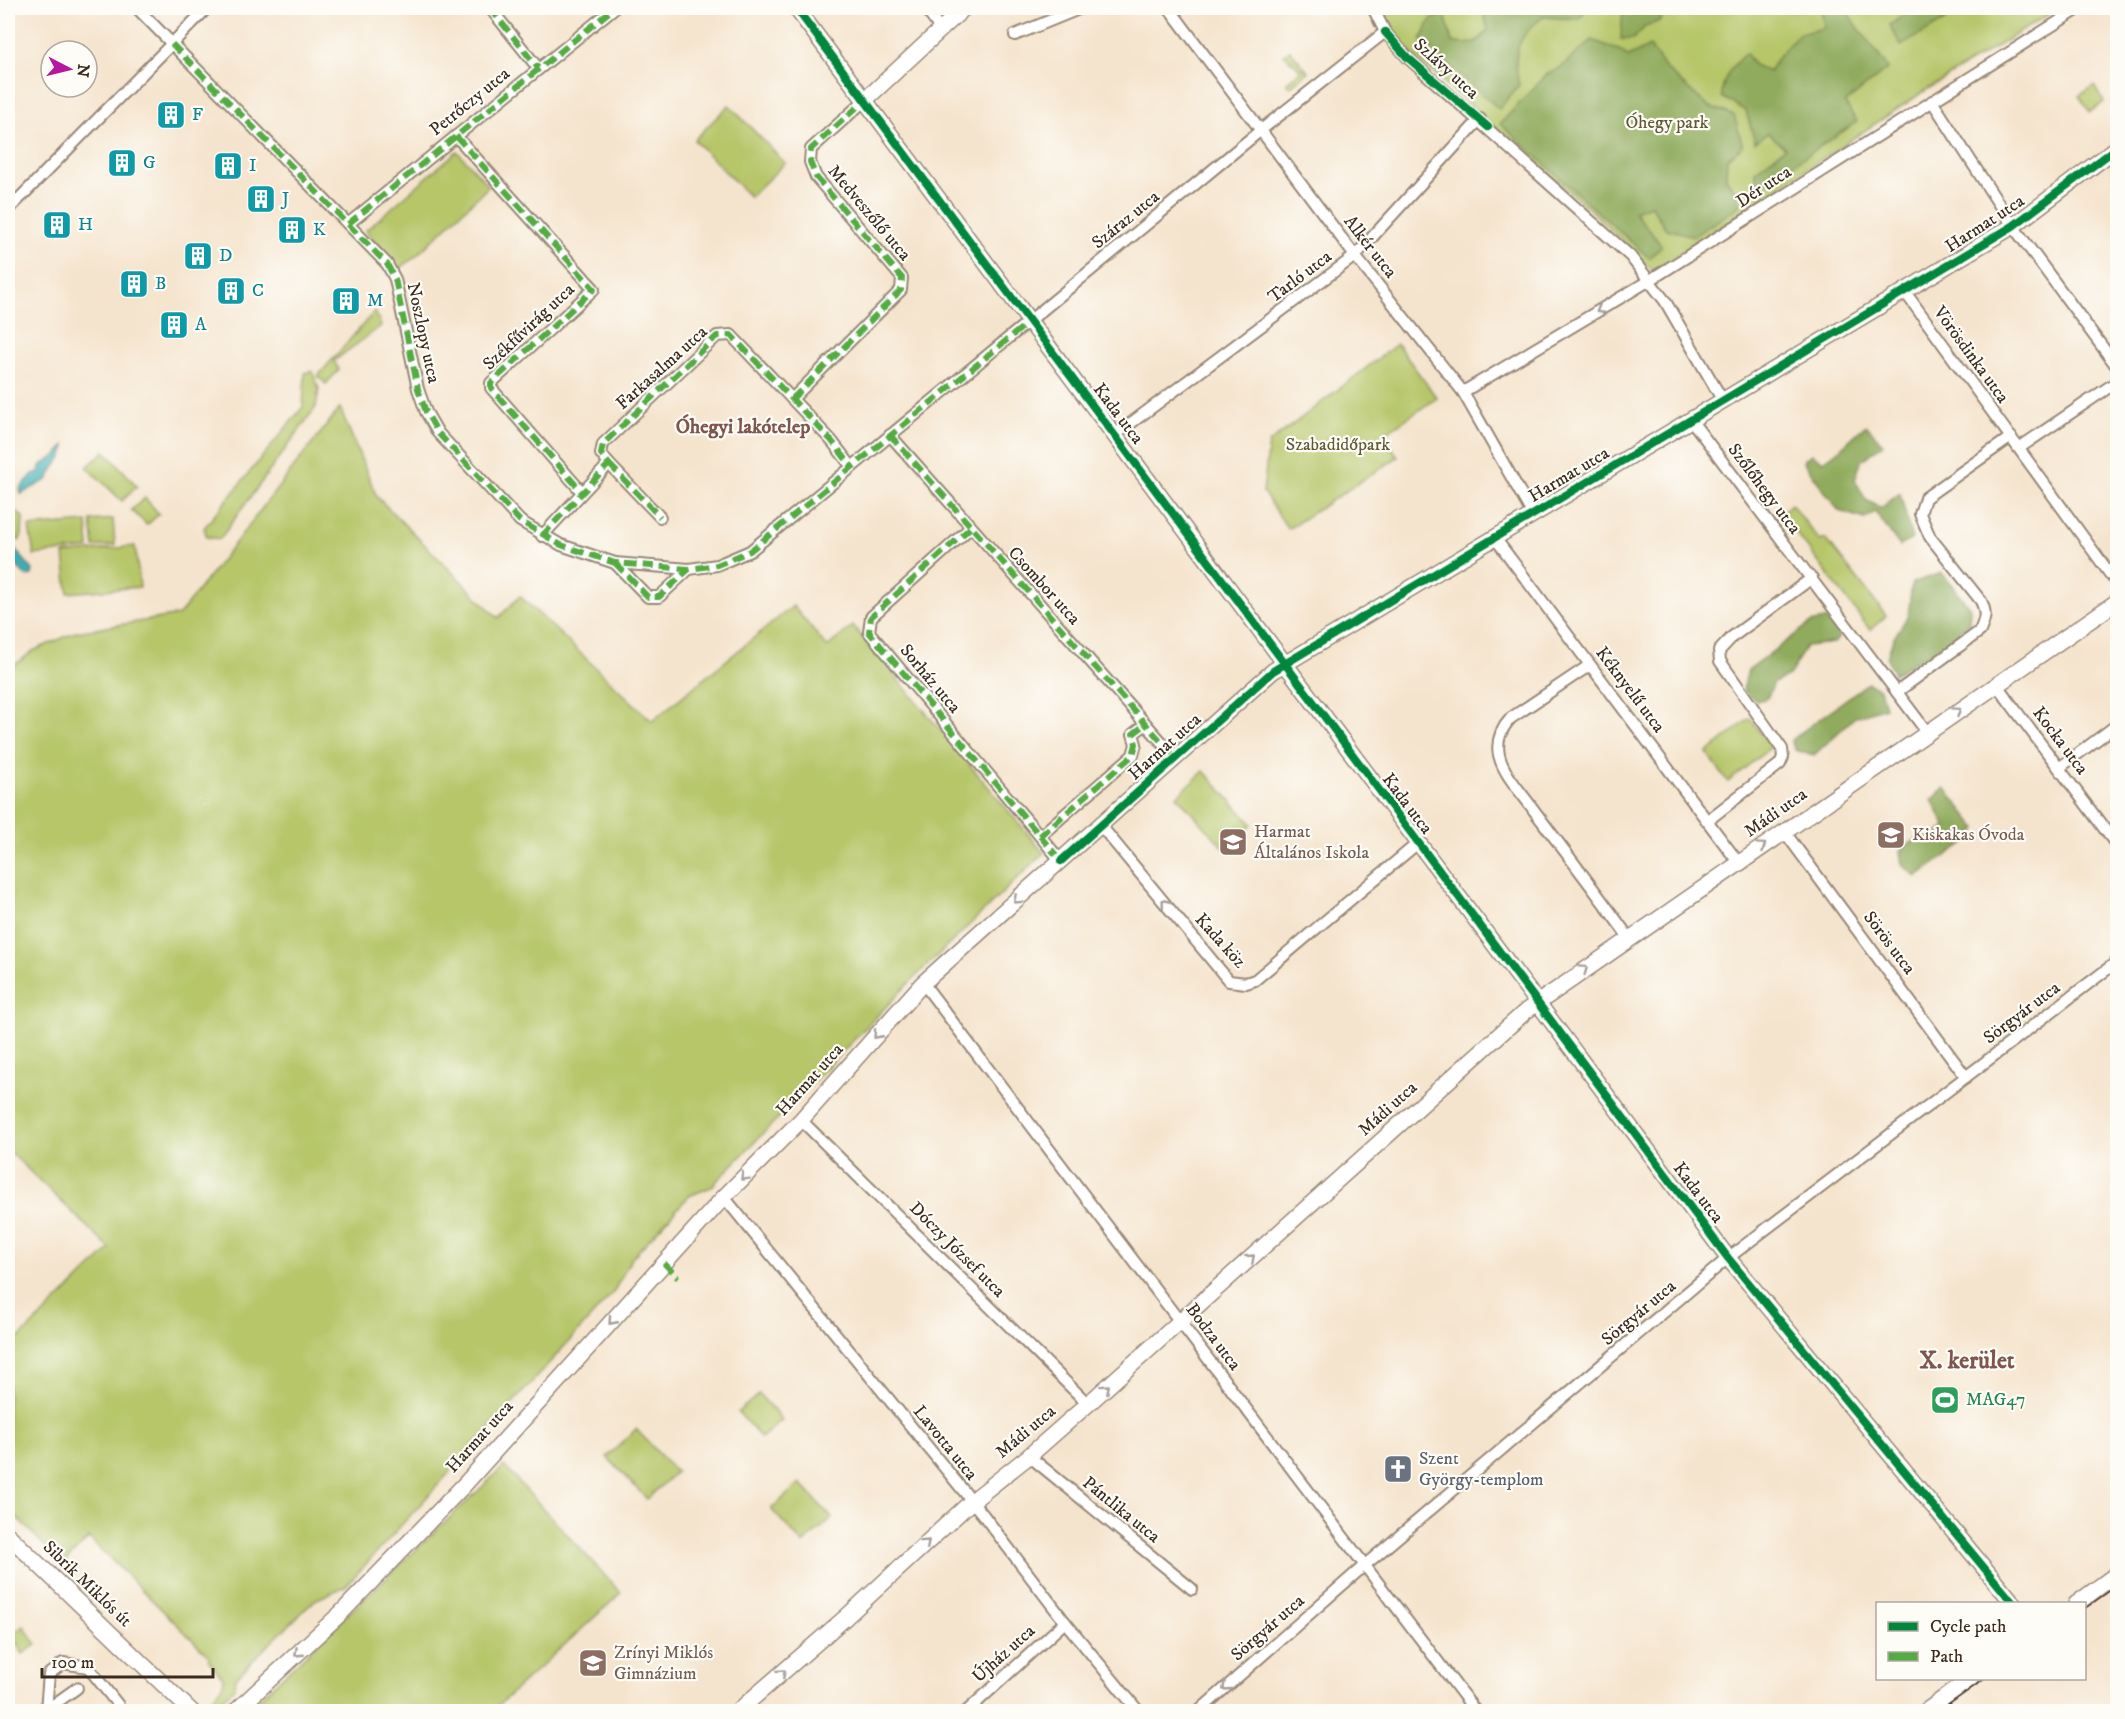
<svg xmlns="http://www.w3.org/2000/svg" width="2125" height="1719" font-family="'IM FELL DW Pica',serif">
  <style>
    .green { fill: #b6c669; stroke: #787844; stroke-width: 1.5 }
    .forest { fill: #90ab5d; stroke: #666a3e; stroke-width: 1.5 }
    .water { fill: #3cadb4; stroke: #3c6c69; stroke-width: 1.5 }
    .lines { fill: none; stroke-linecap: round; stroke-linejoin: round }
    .street-casing { stroke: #988776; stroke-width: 14 }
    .secondary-casing { stroke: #988776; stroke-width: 18 }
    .street { stroke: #fff; stroke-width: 10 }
    .secondary { stroke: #fff; stroke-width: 15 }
    .tram { stroke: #3b2a1e; stroke-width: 1.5 }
    .quiet { stroke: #55ab43; stroke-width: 6; stroke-dasharray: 12 6; stroke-linecap: butt }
    .cycleway-casing { stroke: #fdfcf7; stroke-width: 11 }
    .cycleway { stroke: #00873e; stroke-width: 8 }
    .oneway { stroke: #a79f9a }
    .labels { text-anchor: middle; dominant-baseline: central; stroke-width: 4.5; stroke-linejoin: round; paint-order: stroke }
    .street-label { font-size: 18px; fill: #3b2a1e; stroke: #fdfcf7 }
    .culture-label { font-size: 18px; fill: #0d838f; stroke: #fdfcf7; text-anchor: start }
    .park-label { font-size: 18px; fill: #605934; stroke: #fdfcf7 }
    .education-label { font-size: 18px; fill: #785e54; stroke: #fdfcf7; text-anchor: start }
    .leisure-label { font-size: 18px; fill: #27864d; stroke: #fdfcf7; text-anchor: start }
    .worship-label { font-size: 18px; fill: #5b616d; stroke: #fdfcf7; text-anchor: start }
    .neighbourhood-label { font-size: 20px; font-weight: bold; fill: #7e564e; stroke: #fdfcf7 }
    .district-label { font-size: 24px; font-weight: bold; fill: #7e564e; stroke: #fdfcf7 }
  </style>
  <rect width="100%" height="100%" fill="#fdfcf7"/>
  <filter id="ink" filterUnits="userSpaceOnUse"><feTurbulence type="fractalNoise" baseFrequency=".0167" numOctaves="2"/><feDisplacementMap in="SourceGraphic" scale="12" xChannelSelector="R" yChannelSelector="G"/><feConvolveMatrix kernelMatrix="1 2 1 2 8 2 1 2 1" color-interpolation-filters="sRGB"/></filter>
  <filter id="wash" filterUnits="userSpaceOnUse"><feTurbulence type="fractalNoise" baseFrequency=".008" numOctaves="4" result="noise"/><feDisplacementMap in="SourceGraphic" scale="24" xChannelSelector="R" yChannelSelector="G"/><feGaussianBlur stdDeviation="1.35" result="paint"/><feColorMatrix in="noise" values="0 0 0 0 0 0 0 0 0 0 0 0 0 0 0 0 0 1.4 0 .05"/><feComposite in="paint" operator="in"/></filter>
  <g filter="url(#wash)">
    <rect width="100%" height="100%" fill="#f5e4cd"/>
    <g class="green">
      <polygon points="1381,8 2059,8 1923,92 1653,271 1590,210 1413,55 1390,29"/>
      <polygon points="1290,50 1308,72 1290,87 1286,83 1301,70 1284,54"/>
      <polygon points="2094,86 2104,102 2090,112 2079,96"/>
      <polygon points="729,105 785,163 750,197 694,140"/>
      <polygon points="457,151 489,186 415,257 398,270 365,231"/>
      <polygon points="375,311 381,326 334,361 339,370 326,384 318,376"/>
      <polygon points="1397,344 1437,398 1384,434 1398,457 1288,529 1263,492 1269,443"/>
      <polygon points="312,371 319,389 316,407 220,539 207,537 204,528 303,407 305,373"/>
      <polygon points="340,408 377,497 498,618 520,596 652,721 793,606 827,647 853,626 1044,853 911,981 711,1187 689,1196 631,1259 613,1293 346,1586 315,1600 259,1654 235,1679 234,1688 210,1709 206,1704 222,1687 224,1679 208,1659 210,1657 89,1538 63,1564 8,1509 8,1349 110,1249 8,1150 8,670 33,651 76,632 179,615"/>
      <polygon points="105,451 137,486 122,501 87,467"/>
      <polygon points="145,498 159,514 147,525 131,510"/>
      <polygon points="1791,504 1820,541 1826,539 1886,616 1870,630 1781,513"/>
      <polygon points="13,509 23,517 22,535 19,541 8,528 8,511"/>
      <polygon points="113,519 115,545 94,547 91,521"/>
      <polygon points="87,522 89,548 34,555 29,527"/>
      <polygon points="135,546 140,587 68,593 64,554"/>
      <polygon points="1750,718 1771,747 1728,782 1707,753"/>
      <polygon points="1204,771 1252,824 1225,849 1177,796"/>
      <polygon points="759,1394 782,1420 761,1438 738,1412"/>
      <polygon points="636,1429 676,1472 647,1499 607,1457"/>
      <polygon points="504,1466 621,1593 492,1711 245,1712"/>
      <polygon points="800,1483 832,1518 803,1544 771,1509"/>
      <polygon points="24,1626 36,1645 23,1654 11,1634"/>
    </g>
    <g class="forest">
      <path d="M1482,8H1582L1584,13L1578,19L1543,17C1516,38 1512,52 1519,85L1499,109L1421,40L1431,19L1445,14L1452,42C1469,46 1478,44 1488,30Z"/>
      <polygon points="1623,8 1663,8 1660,21 1646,26 1633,39 1621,39"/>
      <path d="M1821,8H1844L1888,68L1845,103L1857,122L1759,187L1755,171L1785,148L1768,133L1755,142L1746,111L1722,97C1721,79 1732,65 1746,53L1754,65L1769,72L1779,55L1799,34L1824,28Z"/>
      <polygon points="1913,8 1942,8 1946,20 1901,46 1890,25"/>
      <polygon points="1592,40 1621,51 1628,57 1650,46 1666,69 1708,106 1734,115 1743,146 1727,158 1726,178 1738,195 1739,206 1694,236 1666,229 1651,205 1634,211 1662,246 1649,258 1500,124 1547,74 1560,68"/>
      <path d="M1866,425L1883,444L1861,461L1855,480L1866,500L1881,508L1900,493L1912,539L1900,546L1875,512L1865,519L1839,511L1803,461L1811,454L1823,461C1840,452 1851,437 1866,425Z"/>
      <polygon points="1942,573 1970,608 1969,622 1953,639 1894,674 1887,658 1893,639 1908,616 1912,583"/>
      <polygon points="1825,619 1831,622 1840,636 1834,643 1806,646 1790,675 1774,683 1767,698 1756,701 1743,690 1748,670 1811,623"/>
      <polygon points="1868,683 1880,689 1885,707 1855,717 1814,755 1795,750 1791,740"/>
      <polygon points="1945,788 1977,828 1970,839 1916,877 1902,864 1900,851 1919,837 1932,838 1946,827 1932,800"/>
    </g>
    <g class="water">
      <path d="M65,445C67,459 51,465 49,479L21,494L20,489L33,474L39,472L40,466L56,456Z"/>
      <path d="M8,541L33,570L32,575L26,576C13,561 7,563 8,541Z"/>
    </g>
  </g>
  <g filter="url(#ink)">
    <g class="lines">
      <g class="street-casing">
        <g id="street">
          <polyline points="137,8 387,264 395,279 418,389 426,412 438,433 520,521 561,545 615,563 689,569 717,565 750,551 1261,130 1385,32"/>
          <polyline points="490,8 538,68"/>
          <polyline points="925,8 941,30"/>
          <polyline points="1169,8 1355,256 1463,392 1533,515"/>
          <polyline points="1373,8 1385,32 1407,57 1630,256 1665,301 1723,401"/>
          <polyline points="1015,35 1081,8"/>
          <polyline points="1932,101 2013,226 2118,368"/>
          <polyline points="456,136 594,289 491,383 491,388 582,492"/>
          <polyline points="8,210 207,8"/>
          <polyline points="348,224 614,8"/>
          <polyline points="1905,292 2118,585"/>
          <polyline points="1463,392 1650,280 2080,8"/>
          <polyline points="792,399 901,290 902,278 816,177 810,162 811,149 865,100"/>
          <polyline points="1691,420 1927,732"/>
          <polyline points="890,435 1175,757"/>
          <polyline points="1115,435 1355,256 1480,119"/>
          <polyline points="2019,448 2118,381"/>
          <polyline points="609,464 660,517"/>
          <polyline points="970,528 871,617 869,632 1061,861"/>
          <polyline points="542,536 609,464 601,454 603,444 717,336 731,335 831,440 852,467"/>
          <polyline points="1495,538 1738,862"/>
          <polyline points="615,563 648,597 659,597 689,569"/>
          <path d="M1590,665L1511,718C1501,729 1496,740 1499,755C1503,774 1522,793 1533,809C1565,852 1598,894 1629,938"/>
          <polyline points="1996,684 2118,847"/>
          <path d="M1897,692L1980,631C1985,619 1987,613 1981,601L1930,537L1920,514L1925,498L2011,437"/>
          <polyline points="2059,768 2118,724"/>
          <polyline points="1707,821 1780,764 1783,757 1782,749 1720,661 1719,651 1732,637 1812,578"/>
          <polyline points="1101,826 1229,981 1246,983 1255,980 1418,843"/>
          <polyline points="1784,831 1966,1077"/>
          <polyline points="1040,836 1133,755 1136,744 1133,734 1146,724"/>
          <polyline points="923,983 1476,1712"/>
          <polyline points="801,1120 1088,1404"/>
          <polyline points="724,1197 984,1516 1065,1622 1139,1712"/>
          <polyline points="1029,1456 1192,1589"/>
          <polyline points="46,1710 77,1688"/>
          <polyline points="44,1712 46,1710 49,1674 63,1663 88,1667 118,1705 117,1712"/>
          <polyline points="966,1712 1065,1622"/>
          <polyline points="1198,1712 1365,1565 1728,1258 2118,961"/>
        </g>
      </g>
      <g class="secondary-casing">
        <g id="secondary">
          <polyline points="796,8 1728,1258 2014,1604"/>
          <polyline points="865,100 964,8"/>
          <polyline points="8,1535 192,1712"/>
          <polyline points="2076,1604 2118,1573"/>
          <polyline points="235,1712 341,1613 465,1484 724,1197 801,1120 923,983 1273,671 2013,226 2118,147"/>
          <polyline points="737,1712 845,1618 971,1502 1029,1456 1088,1404 1526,1011 2118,601"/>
          <polyline points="1925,1712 1971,1678"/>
        </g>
      </g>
      <use href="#street" class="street"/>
      <use href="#secondary" class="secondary"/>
      <g class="tram">
        <polyline points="2084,1609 2118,1585"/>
        <polyline points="1938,1712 1986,1678"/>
      </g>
      <g class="quiet">
        <polyline points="490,8 538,68"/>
        <polyline points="172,44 387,264 395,279 418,389 426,412 438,433 520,521 561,545 615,563 689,569 717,565 750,551 1030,321"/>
        <polyline points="456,136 594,289 491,383 491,388 582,492"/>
        <polyline points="348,224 614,8"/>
        <polyline points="792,399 901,290 902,278 816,177 810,162 811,149 865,100"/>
        <polyline points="890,435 1175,757"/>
        <polyline points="609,464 660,517"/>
        <polyline points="970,528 871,617 869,632 1056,855"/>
        <polyline points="542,536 609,464 601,454 603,444 717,336 731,335 831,440 852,467"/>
        <polyline points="615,563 648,597 659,597 689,569"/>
        <polyline points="1040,836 1133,755 1136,744 1133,734 1146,724"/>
        <polyline points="664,1263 678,1278"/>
      </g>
      <g class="cycleway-casing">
        <g id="cycleway">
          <polyline points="796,8 1728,1258 2014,1604"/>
          <polyline points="1385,32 1407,57 1488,127"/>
          <polyline points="1061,861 1273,671 2013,226 2118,147"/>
        </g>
      </g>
      <use href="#cycleway" class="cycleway"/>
    </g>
    <defs><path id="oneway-chevron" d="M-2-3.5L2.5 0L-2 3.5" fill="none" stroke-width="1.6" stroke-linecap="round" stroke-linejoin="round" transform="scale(1.5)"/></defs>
    <g class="oneway">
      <use href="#oneway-chevron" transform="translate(1600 310) rotate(149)"/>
      <use href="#oneway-chevron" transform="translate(1957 711) rotate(-35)"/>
      <use href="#oneway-chevron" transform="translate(1762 846) rotate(-35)"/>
      <use href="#oneway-chevron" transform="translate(1017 900) rotate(138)"/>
      <use href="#oneway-chevron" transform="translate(1165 903) rotate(-129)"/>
      <use href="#oneway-chevron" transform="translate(1584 969) rotate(-35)"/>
      <use href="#oneway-chevron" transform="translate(877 1035) rotate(132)"/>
      <use href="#oneway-chevron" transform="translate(744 1177) rotate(135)"/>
      <use href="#oneway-chevron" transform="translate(1251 1258) rotate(-42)"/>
      <use href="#oneway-chevron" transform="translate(612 1321) rotate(132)"/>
      <use href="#oneway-chevron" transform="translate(1106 1388) rotate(-42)"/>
      <use href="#oneway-chevron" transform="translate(926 1543) rotate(-42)"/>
      <use href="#oneway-chevron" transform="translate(298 1653) rotate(137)"/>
      <use href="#oneway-chevron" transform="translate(782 1673) rotate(-41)"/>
      <use href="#oneway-chevron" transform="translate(1226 1687) rotate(139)"/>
    </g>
  </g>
  <defs>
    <g id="building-square" transform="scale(1.5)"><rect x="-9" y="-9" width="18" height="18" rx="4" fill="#0f9aa8" stroke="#fdfcf7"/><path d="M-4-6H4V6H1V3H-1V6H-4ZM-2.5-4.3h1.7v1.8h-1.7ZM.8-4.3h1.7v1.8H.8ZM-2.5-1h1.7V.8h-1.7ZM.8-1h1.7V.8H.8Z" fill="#fff"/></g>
    <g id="school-square" transform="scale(1.5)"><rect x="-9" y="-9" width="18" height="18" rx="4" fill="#8d6e63" stroke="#fdfcf7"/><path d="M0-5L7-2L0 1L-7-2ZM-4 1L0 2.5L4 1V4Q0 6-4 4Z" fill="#fff"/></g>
    <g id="stadium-square" transform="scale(1.5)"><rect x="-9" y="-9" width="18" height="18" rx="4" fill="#2e9e5b" stroke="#fdfcf7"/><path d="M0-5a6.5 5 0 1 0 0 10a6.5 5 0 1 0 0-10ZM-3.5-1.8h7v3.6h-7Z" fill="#fff"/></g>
    <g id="church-square" transform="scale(1.5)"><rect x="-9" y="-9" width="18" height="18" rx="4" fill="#6b7280" stroke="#fdfcf7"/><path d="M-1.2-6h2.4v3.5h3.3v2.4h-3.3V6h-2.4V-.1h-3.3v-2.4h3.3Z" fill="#fff"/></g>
  </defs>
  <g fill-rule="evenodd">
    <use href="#building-square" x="171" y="115"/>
    <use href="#building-square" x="122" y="163"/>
    <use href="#building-square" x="228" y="166"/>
    <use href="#building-square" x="261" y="199"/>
    <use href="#building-square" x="57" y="225"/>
    <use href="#building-square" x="292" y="230"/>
    <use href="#building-square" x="198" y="256"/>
    <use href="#building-square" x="134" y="284"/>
    <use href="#building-square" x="231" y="291"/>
    <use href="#building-square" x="346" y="301"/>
    <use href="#building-square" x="174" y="325"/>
    <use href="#school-square" x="1891" y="835"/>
    <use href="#school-square" x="1233" y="842"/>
    <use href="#stadium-square" x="1945" y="1400"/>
    <use href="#church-square" x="1398" y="1469"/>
    <use href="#school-square" x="593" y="1663"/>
  </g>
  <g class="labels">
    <g class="street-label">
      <text transform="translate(1446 69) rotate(42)">Szlávy utca</text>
      <text transform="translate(470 102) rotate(-39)">Petrőczy utca</text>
      <text transform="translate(1764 187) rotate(-33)">Dér utca</text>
      <text transform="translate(869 213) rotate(50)">Medveszőlő utca</text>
      <text transform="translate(1126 220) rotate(-39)">Száraz utca</text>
      <text transform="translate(1985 224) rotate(-33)">Harmat utca</text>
      <text transform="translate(1370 247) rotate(52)">Alkér utca</text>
      <text transform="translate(1300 277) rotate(-37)">Tarló utca</text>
      <text transform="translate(529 327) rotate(-43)">Székfűvirág utca</text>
      <text transform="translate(423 333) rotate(78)">Noszlopy utca</text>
      <text transform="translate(1971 355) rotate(54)">Vörösdinka utca</text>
      <text transform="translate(662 368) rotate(-42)">Farkasalma utca</text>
      <text transform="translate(1118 414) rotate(53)">Kada utca</text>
      <text transform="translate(1569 475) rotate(-31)">Harmat utca</text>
      <text transform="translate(1764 489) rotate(53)">Szőlőhegy utca</text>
      <text transform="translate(1044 586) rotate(48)">Csombor utca</text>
      <text transform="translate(930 679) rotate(50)">Sorház utca</text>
      <text transform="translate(1630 690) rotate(53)">Kéknyelű utca</text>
      <text transform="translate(2060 741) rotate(53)">Kocka utca</text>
      <text transform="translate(1165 747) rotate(-42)">Harmat utca</text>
      <text transform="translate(1407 804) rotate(53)">Kada utca</text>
      <text transform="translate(1776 813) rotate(-35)">Mádi utca</text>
      <text transform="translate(1220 941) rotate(48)">Kada köz</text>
      <text transform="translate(1889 943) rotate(53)">Sörös utca</text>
      <text transform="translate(2022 1013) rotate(-37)">Sörgyár utca</text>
      <text transform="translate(810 1080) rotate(-48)">Harmat utca</text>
      <text transform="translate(1388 1109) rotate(-42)">Mádi utca</text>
      <text transform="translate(1698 1193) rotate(53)">Kada utca</text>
      <text transform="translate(957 1250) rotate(45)">Dóczy József utca</text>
      <text transform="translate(1639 1313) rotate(-40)">Sörgyár utca</text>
      <text transform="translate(1213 1337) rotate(53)">Bodza utca</text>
      <text transform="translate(1026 1432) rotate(-40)">Mádi utca</text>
      <text transform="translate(480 1437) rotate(-48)">Harmat utca</text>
      <text transform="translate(945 1443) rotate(51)">Lavotta utca</text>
      <text transform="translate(1121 1510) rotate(39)">Pántlika utca</text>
      <text transform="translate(87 1584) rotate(44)">Sibrik Miklós út</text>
      <text transform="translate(1268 1628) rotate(-41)">Sörgyár utca</text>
      <text transform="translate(1004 1654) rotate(-42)">Újház utca</text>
    </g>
    <g class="culture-label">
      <text x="192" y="115">F</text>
      <text x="143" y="163">G</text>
      <text x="249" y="166">I</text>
      <text x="282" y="199">J</text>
      <text x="78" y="225">H</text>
      <text x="313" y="230">K</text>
      <text x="219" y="256">D</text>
      <text x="155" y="284">B</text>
      <text x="252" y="291">C</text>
      <text x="367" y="301">M</text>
      <text x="195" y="325">A</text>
    </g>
    <g class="park-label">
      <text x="1667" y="123">Óhegy park</text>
      <text x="1338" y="445">Szabadidőpark</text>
    </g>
    <g class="education-label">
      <text x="1254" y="832">Harmat<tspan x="1254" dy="21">Általános Iskola</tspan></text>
      <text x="1912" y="835">Kiskakas Óvoda</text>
      <text x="614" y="1653">Zrínyi Miklós<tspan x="614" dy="21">Gimnázium</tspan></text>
    </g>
    <g class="leisure-label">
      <text x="1966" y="1400">MAG47</text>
    </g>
    <g class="worship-label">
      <text x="1419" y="1459">Szent<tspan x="1419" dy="21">György-templom</tspan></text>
    </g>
    <g class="neighbourhood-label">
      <text x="743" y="427">Óhegyi lakótelep</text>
    </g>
    <g class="district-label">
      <text x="1967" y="1361">X. kerület</text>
    </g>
  </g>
  <rect width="2125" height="1719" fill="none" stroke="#fdfcf7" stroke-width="30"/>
  <rect x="1876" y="1602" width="210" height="78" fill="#fdfcf7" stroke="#afa8a0" stroke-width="1.5"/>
  <rect x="1888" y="1622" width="30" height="9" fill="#00873e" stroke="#afa8a0" stroke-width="1.5"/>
  <text x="1930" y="1632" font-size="18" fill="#3b2a1e">Cycle path</text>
  <rect x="1888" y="1652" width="30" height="9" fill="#55ab43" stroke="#afa8a0" stroke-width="1.5"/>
  <text x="1930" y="1662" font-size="18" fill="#3b2a1e">Path</text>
  <g transform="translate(69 69) rotate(97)"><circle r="28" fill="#fdfcf7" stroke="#afa8a0" stroke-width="1.5"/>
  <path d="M0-4.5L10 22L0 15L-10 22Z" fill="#b5179e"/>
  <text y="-9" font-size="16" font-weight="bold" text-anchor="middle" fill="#3b2a1e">N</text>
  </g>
  <path d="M42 1668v9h171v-9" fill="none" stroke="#3b2a1e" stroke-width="3"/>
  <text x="51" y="1668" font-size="18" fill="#3b2a1e" stroke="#fdfcf7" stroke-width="4.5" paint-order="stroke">100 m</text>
</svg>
